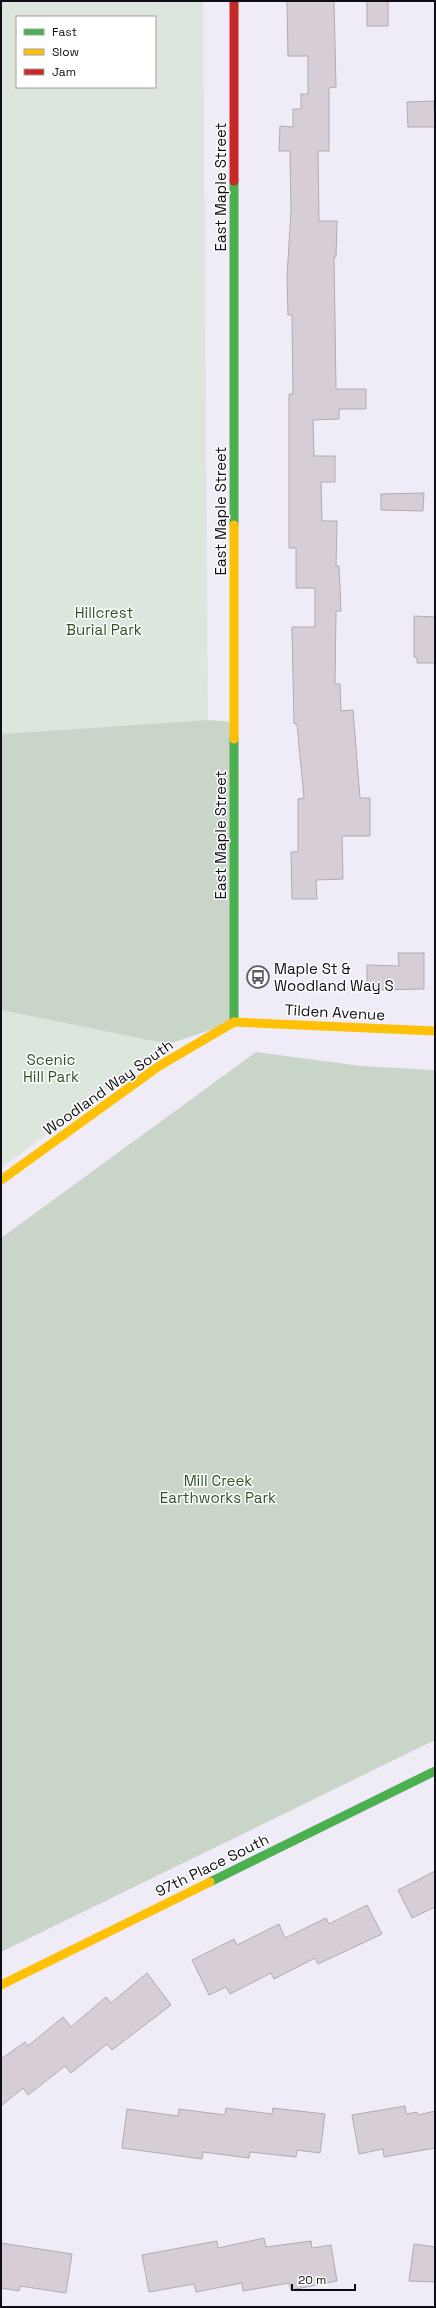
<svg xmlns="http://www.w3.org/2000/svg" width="436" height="2308" font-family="'Space Grotesk',sans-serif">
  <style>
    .green { fill: #dce6dc; fill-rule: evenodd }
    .forest { fill: #cad5c9 }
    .building { fill: #d6cdd6; stroke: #b0aab1 }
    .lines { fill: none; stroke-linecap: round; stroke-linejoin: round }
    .fast { stroke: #4caf50; stroke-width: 9 }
    .slow { stroke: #ffc107; stroke-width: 9 }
    .jam { stroke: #c62828; stroke-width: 9 }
    .labels { text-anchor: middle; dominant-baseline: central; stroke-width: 3; stroke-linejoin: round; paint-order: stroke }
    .street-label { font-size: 15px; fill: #0f0d15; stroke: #fff }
    .park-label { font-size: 15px; fill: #315326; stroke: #fff }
    .poi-label { font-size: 15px; fill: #0f0d15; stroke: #fff; text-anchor: start }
  </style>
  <rect width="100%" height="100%" fill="#efecf7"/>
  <g class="green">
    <path d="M1,1H203L208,720L1,734ZM17,17H155V87H17Z"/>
    <polygon points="1,1005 169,1044 1,1168"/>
  </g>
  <g class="forest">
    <polygon points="208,720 234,722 234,1022 169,1044 1,1010 1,734"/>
    <polygon points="256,1052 361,1066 435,1070 435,1740 1,1952 1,1238"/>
  </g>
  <g class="building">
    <polygon points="287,1 334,1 336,87 329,88 329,151 318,151 319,221 337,221 336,257 334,257 336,389 366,389 366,409 339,409 339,419 313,420 314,456 335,456 335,482 321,482 322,521 337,521 336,566 339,566 341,611 336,611 335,684 340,684 341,711 353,710 360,798 370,798 370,836 342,836 343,879 316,880 317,899 292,899 291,852 298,852 298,799 304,798 297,724 294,724 292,627 315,627 315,588 296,588 296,548 289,548 289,394 293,394 292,315 288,315 287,277 291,211 290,151 279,151 280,126 293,127 293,109 301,109 301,94 308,94 308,56 288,56"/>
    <rect x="367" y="1" width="21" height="25"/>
    <polygon points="434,101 435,127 408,127 407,102"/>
    <polygon points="424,493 423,511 381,510 381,494"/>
    <polygon points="414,616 435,617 435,663 417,663 417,658 414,657"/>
    <polygon points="398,953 424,953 424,989 367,990 367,965 399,966"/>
    <polygon points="435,1871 435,1907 412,1918 398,1890"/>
    <polygon points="367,1905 382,1934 318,1964 315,1958 274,1979 271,1973 230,1994 226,1987 209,1995 192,1960 234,1939 237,1945 279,1924 285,1938 326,1918 329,1924"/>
    <polygon points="147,1973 171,2005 112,2050 107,2044 71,2073 65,2066 28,2095 23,2088 1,2106 1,2059 25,2042 28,2046 63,2017 71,2027 106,1997 111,2003"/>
    <polygon points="405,2106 406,2114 417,2112 418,2115 435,2111 435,2148 384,2157 383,2149 359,2154 352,2115"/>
    <polygon points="226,2108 272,2114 273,2108 325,2114 320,2153 297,2150 296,2157 250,2152 249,2158 203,2152 202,2159 122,2148 127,2109 178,2116 179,2109 225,2115"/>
    <polygon points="264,2238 266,2247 311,2241 312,2248 331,2245 337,2281 291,2290 289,2283 243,2291 242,2283 196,2292 194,2284 149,2292 142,2255 217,2241 218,2248"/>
    <polygon points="1,2243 72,2254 66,2293 20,2286 19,2291 1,2288"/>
    <polygon points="414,2244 435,2247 435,2282 409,2281"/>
  </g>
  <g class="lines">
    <g class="fast">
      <polyline points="234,181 234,525"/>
      <polyline points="234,739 234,1022"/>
      <polyline points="210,1882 435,1771"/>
    </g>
    <g class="slow">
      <polyline points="234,525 234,739"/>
      <polyline points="234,1022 435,1031"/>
      <polyline points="1,1180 159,1066 234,1022"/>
      <polyline points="1,1985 210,1882"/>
    </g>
    <polyline class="jam" points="234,1 234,181"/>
  </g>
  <defs>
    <g id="bus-ring" transform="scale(1.15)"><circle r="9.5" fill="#fff" stroke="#5d5b64" stroke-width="1.5"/><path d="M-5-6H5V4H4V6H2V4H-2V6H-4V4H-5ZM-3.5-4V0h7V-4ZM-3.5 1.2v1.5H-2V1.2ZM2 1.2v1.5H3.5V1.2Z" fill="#5d5b64"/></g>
  </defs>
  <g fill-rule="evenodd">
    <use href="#bus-ring" x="258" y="977"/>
  </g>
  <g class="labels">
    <g class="street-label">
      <text transform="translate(220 187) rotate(-90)">East Maple Street</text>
      <text transform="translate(220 511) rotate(-90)">East Maple Street</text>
      <text transform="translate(220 835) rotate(-90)">East Maple Street</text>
      <text transform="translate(335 1012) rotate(3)">Tilden Avenue</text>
      <text transform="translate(108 1087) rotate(-35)">Woodland Way South</text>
      <text transform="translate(212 1865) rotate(-26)">97th Place South</text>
    </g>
    <g class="park-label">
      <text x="104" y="612">Hillcrest<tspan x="104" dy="17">Burial Park</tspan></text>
      <text x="51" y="1059">Scenic<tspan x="51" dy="17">Hill Park</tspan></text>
      <text x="218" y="1480">Mill Creek<tspan x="218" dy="17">Earthworks Park</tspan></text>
    </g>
    <g class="poi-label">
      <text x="274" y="968">Maple St &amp;<tspan x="274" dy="17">Woodland Way S</tspan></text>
    </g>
  </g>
  <rect width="436" height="2308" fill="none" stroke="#0f0d15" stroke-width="4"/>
  <rect x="16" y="16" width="140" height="72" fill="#ffffff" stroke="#9f9ea1"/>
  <rect x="24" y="29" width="20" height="6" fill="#4caf50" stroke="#9f9ea1"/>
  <text x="52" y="36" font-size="12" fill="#0f0d15">Fast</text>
  <rect x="24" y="49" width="20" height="6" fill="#ffc107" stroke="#9f9ea1"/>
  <text x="52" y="56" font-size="12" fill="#0f0d15">Slow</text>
  <rect x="24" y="69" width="20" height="6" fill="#c62828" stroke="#9f9ea1"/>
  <text x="52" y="76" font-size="12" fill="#0f0d15">Jam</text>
  <path d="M292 2284v6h63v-6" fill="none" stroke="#0f0d15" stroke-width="2"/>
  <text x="298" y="2284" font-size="12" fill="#0f0d15" stroke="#ffffff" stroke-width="3" paint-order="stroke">20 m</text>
</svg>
